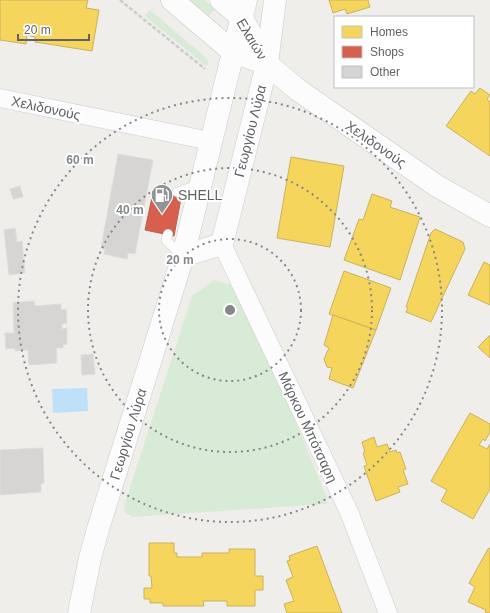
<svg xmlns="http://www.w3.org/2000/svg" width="490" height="613" font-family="Helvetica,sans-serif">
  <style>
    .green { fill: #d8ebd6 }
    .water { fill: #bfe0f9 }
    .homes { fill: #f6d55c; stroke: #c9b360 }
    .shops { fill: #d6604d; stroke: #b26155 }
    .building { fill: #d6d5d3; stroke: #deddd9 }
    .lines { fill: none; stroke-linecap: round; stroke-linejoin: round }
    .lane-casing { stroke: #cbcccc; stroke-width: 10 }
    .street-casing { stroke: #cbcccc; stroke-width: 19 }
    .secondary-casing { stroke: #cacacb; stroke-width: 23 }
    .path { stroke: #cacfcc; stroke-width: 2.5; stroke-dasharray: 4 2; stroke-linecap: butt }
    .lane { stroke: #fdfcfc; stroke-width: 9 }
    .street { stroke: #fdfcfc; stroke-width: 18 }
    .secondary { stroke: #fdfcfc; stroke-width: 22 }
    .ring { fill: none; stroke: #84888a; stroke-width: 2; stroke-dasharray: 2 4 }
    .labels { text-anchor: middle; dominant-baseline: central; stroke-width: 4; stroke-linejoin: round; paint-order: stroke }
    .street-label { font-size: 14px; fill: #5f6368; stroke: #fff }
    .poi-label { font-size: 14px; fill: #5f6368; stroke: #fff; text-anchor: start }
    .centre { fill: #84888a; stroke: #fff; stroke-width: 2 }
    .ring-label { font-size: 12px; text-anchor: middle; font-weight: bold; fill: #84888a; stroke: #fff; stroke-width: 4; stroke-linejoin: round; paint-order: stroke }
  </style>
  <rect width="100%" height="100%" fill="#efeeea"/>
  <g class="green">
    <polygon points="187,0 205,0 215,9 207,18"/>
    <polygon points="150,10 206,58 209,65 205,65 145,16"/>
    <polygon points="214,280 240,287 327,498 326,504 132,517 124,511 125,503 192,296"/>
  </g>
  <polygon class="water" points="87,388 88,411 53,413 52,389"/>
  <g class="homes">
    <polygon points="0,0 88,0 86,8 99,10 92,51 35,42 35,37 27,35 26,44 0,40"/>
    <polygon points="329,0 368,0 370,7 347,14 345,9 333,13"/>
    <polygon points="480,88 490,95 487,99 490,102 490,156 446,126 471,91 475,94"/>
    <polygon points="291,157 344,166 330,247 277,238"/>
    <polygon points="372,194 392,201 390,207 420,217 400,280 344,260 359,219 363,220"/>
    <polygon points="435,229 463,242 465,249 431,322 406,312 408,308 406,307 431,233"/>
    <polygon points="484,262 490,265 490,305 468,295"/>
    <polygon points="344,271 391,288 376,330 329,314"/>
    <polygon points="333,315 376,330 353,388 329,379 332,368 327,367 324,359 329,348 324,345"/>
    <polygon points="490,335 490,358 478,347"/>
    <polygon points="470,413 490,424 490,432 485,441 483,439 479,445 487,449 490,444 490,489 473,519 441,501 447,490 431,481"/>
    <polygon points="374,437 377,447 387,444 390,452 396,450 397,453 400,452 406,469 403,470 408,484 398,487 400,492 376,501 364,466 367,465 363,453 365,452 362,442"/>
    <polygon points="149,543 174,543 174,553 177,553 177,557 202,557 202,553 229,553 229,549 255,549 255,576 263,576 263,590 255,590 255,606 227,606 227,601 203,601 204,606 163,606 163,603 150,603 150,599 144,599 144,588 152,588 151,576 149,576"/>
    <polygon points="317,546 342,613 287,613 284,604 294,601 286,580 293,577 287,561 290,560 289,556"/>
    <polygon points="490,548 490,613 485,613 486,610 468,602 475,587 469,583 488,549"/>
  </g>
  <polygon class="shops" points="154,188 182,193 174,236 145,230"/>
  <g class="building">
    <polygon points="118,154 153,160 135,254 128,253 127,259 104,254 105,249 101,248"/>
    <polygon points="20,186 23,197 13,199 10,189"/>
    <polygon points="15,228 17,242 22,241 25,273 9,275 4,230"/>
    <polygon points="34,301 35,306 61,304 61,310 66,309 67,323 62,324 62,329 67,328 67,344 63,345 63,348 56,348 57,363 29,365 28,350 15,351 15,348 6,349 5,333 14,333 13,303"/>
    <polygon points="93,354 95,374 82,375 81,355"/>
    <polygon points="43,448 44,483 41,484 41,492 0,495 0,450"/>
  </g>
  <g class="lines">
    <g class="lane-casing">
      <g id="lane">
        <polyline points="177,192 198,185"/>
        <polyline points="168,234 166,240 182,256"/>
      </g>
    </g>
    <g class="street-casing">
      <g id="street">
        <polyline points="0,98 210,141"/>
        <polyline points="222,244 349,512 388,613"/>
      </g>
    </g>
    <g class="secondary-casing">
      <g id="secondary">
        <polyline points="172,0 233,52 267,64 298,90 437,186 490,216"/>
        <polyline points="221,0 242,18 267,64"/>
        <polyline points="183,256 222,244 267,64 275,0"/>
        <polyline points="79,613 90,558 98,529 183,256 246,0"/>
      </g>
    </g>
    <polyline class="path" points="120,0 205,69"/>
    <use href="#lane" class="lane"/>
    <use href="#street" class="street"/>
    <use href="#secondary" class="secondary"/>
  </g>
  <g class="ring">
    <circle cx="230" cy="310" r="71"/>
    <circle cx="230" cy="310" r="142"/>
    <circle cx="230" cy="310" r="212"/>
  </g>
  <defs>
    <g id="fuel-pin" transform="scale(1.15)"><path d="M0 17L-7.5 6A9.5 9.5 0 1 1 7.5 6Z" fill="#919496" stroke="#fff"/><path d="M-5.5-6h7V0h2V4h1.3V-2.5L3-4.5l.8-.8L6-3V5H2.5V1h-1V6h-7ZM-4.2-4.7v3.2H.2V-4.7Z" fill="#fff"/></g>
  </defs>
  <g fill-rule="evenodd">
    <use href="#fuel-pin" x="162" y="195"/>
  </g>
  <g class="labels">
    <g class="street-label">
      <text transform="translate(252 39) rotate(59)">Ελαιών</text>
      <text transform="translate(46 108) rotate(12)">Χελιδονούς</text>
      <text transform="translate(250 131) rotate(-76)">Γεωργίου Λύρα</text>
      <text transform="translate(376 144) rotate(35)">Χελιδονούς</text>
      <text transform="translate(308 427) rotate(65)">Μάρκου Μπότσαρη</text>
      <text transform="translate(128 434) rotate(-73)">Γεωργίου Λύρα</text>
    </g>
    <g class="poi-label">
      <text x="178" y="195">SHELL</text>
    </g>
  </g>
  <circle cx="230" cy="310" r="6" class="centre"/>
  <g class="ring-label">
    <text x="80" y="164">60 m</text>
    <text x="130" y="214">40 m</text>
    <text x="180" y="264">20 m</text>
  </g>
  <rect x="334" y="16" width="140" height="72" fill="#ffffff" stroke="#bfc1c3"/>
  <rect x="342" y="26" width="20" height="12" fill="#f6d55c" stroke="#bfc1c3"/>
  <text x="370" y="36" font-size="12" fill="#5f6368">Homes</text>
  <rect x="342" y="46" width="20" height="12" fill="#d6604d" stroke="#bfc1c3"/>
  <text x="370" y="56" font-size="12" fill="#5f6368">Shops</text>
  <rect x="342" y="66" width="20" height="12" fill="#d6d5d3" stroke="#bfc1c3"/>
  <text x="370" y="76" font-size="12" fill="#5f6368">Other</text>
  <path d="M18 34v6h71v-6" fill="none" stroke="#5f6368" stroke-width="2"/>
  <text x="24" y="34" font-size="12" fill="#5f6368" stroke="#ffffff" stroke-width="3" paint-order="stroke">20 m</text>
</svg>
